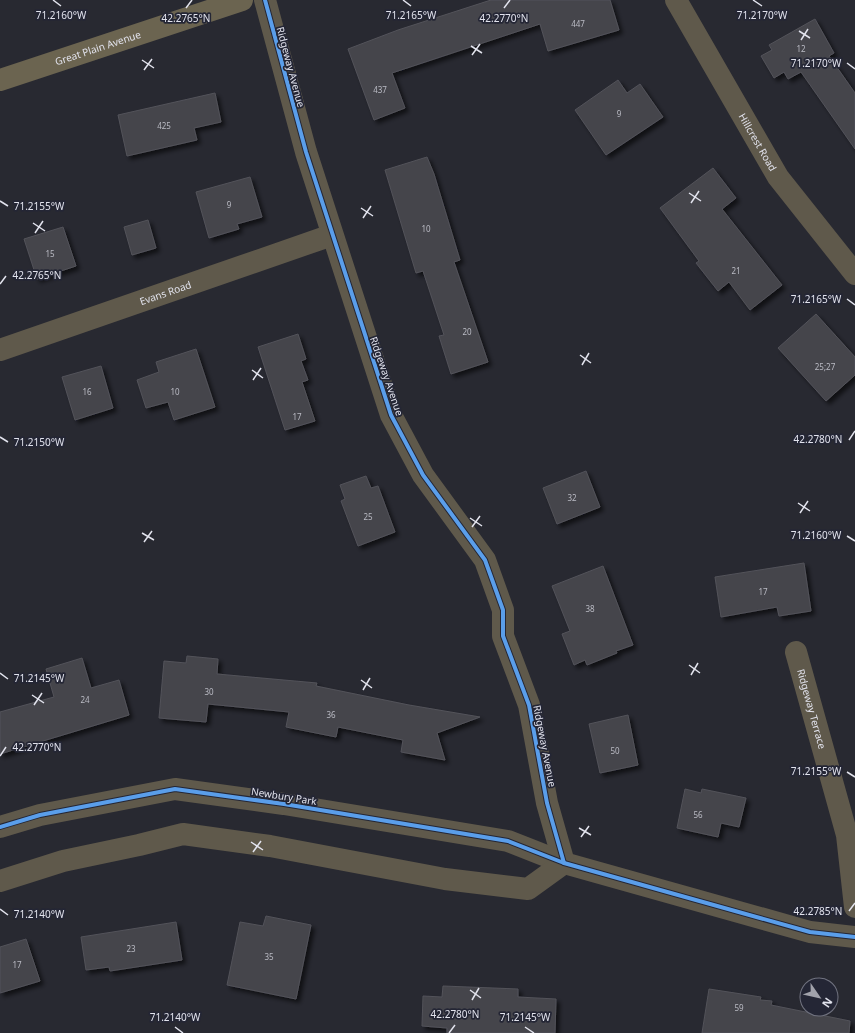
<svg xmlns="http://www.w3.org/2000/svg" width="855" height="1033" font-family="'Noto Sans',sans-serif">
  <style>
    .building { fill: #44444b; stroke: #53535a; filter: url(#shadow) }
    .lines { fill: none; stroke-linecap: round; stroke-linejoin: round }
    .minor { stroke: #5f594b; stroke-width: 22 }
    .major { stroke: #6b6450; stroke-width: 22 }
    .cycleway-casing { stroke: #242635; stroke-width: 6 }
    .cycleway { stroke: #5a9eea; stroke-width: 4 }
    .ticks { fill: none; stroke: #e2e3ed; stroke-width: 1.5 }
    .labels { text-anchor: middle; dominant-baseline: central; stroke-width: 3.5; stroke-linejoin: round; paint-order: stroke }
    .number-label { font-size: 8px; fill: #babbc4 }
    .street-label { font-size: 10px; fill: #e2e3ed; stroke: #242635 }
    .ticks-label { font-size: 10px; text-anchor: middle; fill: #e2e3ed; stroke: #242635; stroke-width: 3.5; stroke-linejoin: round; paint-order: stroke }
  </style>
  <defs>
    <filter id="shadow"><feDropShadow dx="3.5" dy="3.5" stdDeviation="2" flood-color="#0009"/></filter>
  </defs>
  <rect width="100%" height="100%" fill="#282931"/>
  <g class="building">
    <polygon points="491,0 610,0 619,30 548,51 540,24 392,73 405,108 374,120 348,49 398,30"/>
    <polygon points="815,19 834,53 829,56 855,93 855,149 801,72 788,79 784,72 774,78 761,56 772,50 769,45"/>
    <polygon points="618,80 627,93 640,84 663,117 606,155 575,110"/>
    <polygon points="215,93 221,122 194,128 197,140 127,156 118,115"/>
    <polygon points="427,157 434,174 460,260 454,262 488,362 451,374 439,336 444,335 423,271 416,273 385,170"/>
    <polygon points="713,168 736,198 722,209 782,285 750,310 729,282 718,291 696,263 699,261 660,208"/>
    <polygon points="250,177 262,217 237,224 239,229 209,238 196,192"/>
    <polygon points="148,220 156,248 132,255 124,227"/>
    <polygon points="63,227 76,266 37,279 24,239"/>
    <polygon points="816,314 855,357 855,375 826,401 778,348"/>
    <polygon points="298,334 306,359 301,361 308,380 302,382 315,421 285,430 258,347"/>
    <polygon points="196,349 215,407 174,420 168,402 146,408 137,380 159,372 156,362"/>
    <polygon points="101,366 113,408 75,420 62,377"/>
    <polygon points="586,471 600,507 557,524 543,488"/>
    <polygon points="366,476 371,488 378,486 395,532 358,546 341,501 345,499 340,485"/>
    <polygon points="804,563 811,611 779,616 777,607 721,617 715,577"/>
    <polygon points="603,566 633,645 616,651 617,653 587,665 585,660 574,665 562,634 570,631 552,586"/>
    <polygon points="187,656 218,659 217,674 317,683 316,686 409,705 480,717 437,733 445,760 401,752 403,740 338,727 336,737 286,727 289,712 208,704 206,722 159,718 164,661 186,663"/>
    <polygon points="82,658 91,688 119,680 129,715 0,754 0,712 54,697 46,669"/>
    <polygon points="628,715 638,765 600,773 589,724"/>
    <polygon points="685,789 701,793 702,789 746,798 739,827 721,823 718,837 677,828"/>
    <polygon points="266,916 311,925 296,999 227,985 240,922 263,926"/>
    <polygon points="176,922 182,960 110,971 109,967 86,970 81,937"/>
    <polygon points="26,939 40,981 0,993 0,947"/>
    <polygon points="443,986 518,989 518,997 556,999 555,1033 447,1033 447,1028 422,1026 423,996 442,997"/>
    <polygon points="709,989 761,997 760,1000 772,1001 771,1005 850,1021 849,1033 702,1033"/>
  </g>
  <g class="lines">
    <g class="minor">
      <polyline points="265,0 306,152 391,415 423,475 485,560 503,610 503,636 529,705 547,803 564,863"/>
      <path id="s1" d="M676,0L778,177L855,274"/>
      <path id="s2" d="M0,350L332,235"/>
      <path id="s3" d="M796,652L847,835L855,907"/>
      <polyline points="0,827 40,815 175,789 284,804 508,841 564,863 810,932 855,937"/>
      <polyline points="0,881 63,861 139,845 183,834 270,846 445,879 528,889 564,863"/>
    </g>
    <path class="major" id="s4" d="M0,80L242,0"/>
    <g class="cycleway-casing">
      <g id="cycleway">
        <polyline points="265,0 306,152 391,415 423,475 485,560 503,610 503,636 529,705 547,803 564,863"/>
        <polyline points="0,827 40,815 175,789 284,804 508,841 564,863 810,932 855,937"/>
      </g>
    </g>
    <use href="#cycleway" class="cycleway"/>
  </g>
  <path class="ticks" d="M53,0L61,6M403,0L411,6M753,0L762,6M186,8L192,0M504,8L510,0M799,31L810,38M801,40L808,29M471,46L482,53M472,55L480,44M142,60L154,68M847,63L855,69M144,70L152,59M689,193L701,201M0,201L8,206M691,203L699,191M361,208L373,216M363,218L371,206M33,223L45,231M35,233L43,221M0,284L6,276M847,299L855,305M580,355L591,363M582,365L589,353M252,370L263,378M253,380L261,368M0,437L8,442M849,440L855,431M798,503L810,511M800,513L808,501M470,518L482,526M472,527L480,516M142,533L154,540M847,536L855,541M144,542L152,531M689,665L700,673M0,673L8,679M691,675L698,663M361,680L372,688M363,690L370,678M32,695L44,703M34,705L42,693M0,756L6,747M847,772L855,777M579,828L591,835M581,837L589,826M251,842L263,850M253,852L261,841M0,909L8,915M849,911L855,903M470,990L481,998M472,1000L479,988M175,1027L183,1033M525,1027L534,1033M449,1033L455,1025"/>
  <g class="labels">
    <g class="number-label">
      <text x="578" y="23">447</text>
      <text x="801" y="48">12</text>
      <text x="380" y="89">437</text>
      <text x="619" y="113">9</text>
      <text x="164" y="125">425</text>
      <text x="229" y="204">9</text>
      <text x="426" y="228">10</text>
      <text x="50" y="253">15</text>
      <text x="736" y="270">21</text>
      <text x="467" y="331">20</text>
      <text x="825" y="366">25;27</text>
      <text x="87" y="391">16</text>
      <text x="175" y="391">10</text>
      <text x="297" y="416">17</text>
      <text x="572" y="497">32</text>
      <text x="368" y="516">25</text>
      <text x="763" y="591">17</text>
      <text x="590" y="608">38</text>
      <text x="209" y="691">30</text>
      <text x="85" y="699">24</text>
      <text x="331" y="714">36</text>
      <text x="615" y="750">50</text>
      <text x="698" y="814">56</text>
      <text x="131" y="948">23</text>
      <text x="269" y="956">35</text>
      <text x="17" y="964">17</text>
      <text x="739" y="1007">59</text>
    </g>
    <g class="street-label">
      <text stroke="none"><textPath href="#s4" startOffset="103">Great Plain Avenue</textPath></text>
      <text transform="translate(291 67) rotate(75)">Ridgeway Avenue</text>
      <text stroke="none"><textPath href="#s1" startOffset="164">Hillcrest Road</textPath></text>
      <text stroke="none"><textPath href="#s2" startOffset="175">Evans Road</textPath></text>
      <text transform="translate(387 376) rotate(71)">Ridgeway Avenue</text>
      <text stroke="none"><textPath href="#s3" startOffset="59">Ridgeway Terrace</textPath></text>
      <text transform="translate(545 746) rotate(79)">Ridgeway Avenue</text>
      <text transform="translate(284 796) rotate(9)">Newbury Park</text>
    </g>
  </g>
  <g class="ticks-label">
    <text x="411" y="19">71.2165°W</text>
    <text x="762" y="19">71.2170°W</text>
    <text x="61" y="19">71.2160°W</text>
    <text x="186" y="22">42.2765°N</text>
    <text x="504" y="22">42.2770°N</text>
    <text x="816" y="67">71.2170°W</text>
    <text x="39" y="210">71.2155°W</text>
    <text x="37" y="279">42.2765°N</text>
    <text x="816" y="303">71.2165°W</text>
    <text x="818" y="443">42.2780°N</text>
    <text x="39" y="446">71.2150°W</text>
    <text x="816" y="539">71.2160°W</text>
    <text x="39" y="682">71.2145°W</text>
    <text x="37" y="751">42.2770°N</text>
    <text x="816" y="775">71.2155°W</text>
    <text x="818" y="915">42.2785°N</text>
    <text x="39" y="918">71.2140°W</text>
    <text x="455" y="1018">42.2780°N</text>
    <text x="175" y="1021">71.2140°W</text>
    <text x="525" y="1021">71.2145°W</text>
  </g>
  <g transform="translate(819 997) rotate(124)"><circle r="19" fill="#242635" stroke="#70727f"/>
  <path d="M0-3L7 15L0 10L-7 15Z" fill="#a1a2ab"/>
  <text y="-6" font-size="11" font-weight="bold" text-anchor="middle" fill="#e2e3ed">N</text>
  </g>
</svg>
